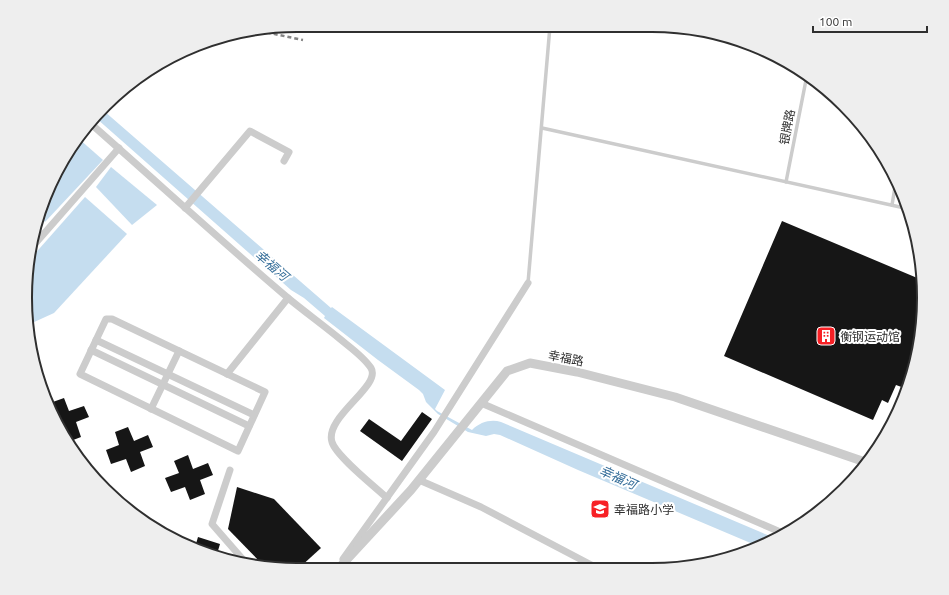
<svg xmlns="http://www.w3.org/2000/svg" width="949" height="595" font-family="Ubuntu,'Noto Sans SC',sans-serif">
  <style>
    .water { fill: #c5ddef }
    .building { fill: #161616 }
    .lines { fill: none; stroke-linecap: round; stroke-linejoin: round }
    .service { stroke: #ccc; stroke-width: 3.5 }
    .minor { stroke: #ccc; stroke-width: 7 }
    .tertiary { stroke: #ccc; stroke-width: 9 }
    .rail { stroke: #848484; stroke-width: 2.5; stroke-dasharray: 4 3; stroke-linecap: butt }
    .labels { text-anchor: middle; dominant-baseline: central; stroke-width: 4; stroke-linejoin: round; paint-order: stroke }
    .street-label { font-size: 12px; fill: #2f2f2f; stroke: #fff }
    .poi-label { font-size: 12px; fill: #2f2f2f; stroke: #fff; text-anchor: start }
    .water-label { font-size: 13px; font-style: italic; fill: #346d99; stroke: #fff }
    .rim { fill: none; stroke: #2f2f2f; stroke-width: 2 }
  </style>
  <rect width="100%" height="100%" fill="#fff"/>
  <g class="water">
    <path d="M104,111L331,308L332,307L445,390L435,409L437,411L472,430C480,422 491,419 501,422L777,539L760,547L578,470L500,435L494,434L486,436L468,432L438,414L426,402L423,394L419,390L378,360L324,318L325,316L304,298L291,290L96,118Z"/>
    <polygon points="78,138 103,160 45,222 39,214 40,210"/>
    <polygon points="111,167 157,205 132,225 96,187"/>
    <polygon points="85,197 127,234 54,313 32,323 28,320 25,297 32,257"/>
  </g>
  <g class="building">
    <polygon points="782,221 922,280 923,316 915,368 907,389 896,385 888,403 882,400 873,420 724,356"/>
    <polygon points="64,398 69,411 84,406 89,417 76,422 81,437 68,442 50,403"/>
    <polygon points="422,412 432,419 402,461 360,431 369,419 401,441"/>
    <polygon points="128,427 134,441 148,435 153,447 140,452 145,466 131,472 126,459 111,464 106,450 119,445 115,432"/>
    <polygon points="188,455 193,469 208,463 213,475 200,480 205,494 190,500 185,487 171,492 165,478 179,473 174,461"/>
    <polygon points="237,487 274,499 321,548 299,568 269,568 262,564 228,529"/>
    <polygon points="198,537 220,544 217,554 201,551 202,549 195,547"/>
  </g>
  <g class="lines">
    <g class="service">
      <polyline points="542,128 909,209"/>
      <polyline points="786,182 807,75"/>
      <polyline points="892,205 896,181"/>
      <polyline points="528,283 550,26"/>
    </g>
    <g class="minor">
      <path d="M90,123C156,181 221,241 288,298C305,312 323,325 340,339C351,348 364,357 371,368C382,386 324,417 332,442C336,456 374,486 387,498"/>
      <polyline points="185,208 250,131 289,152 284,161"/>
      <polyline points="34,245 119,148"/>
      <polygon points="106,319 112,319 265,392 238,451 80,374"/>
      <polyline points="96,340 254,415"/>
      <polyline points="91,350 249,426"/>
      <polyline points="227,374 288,298"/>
      <polyline points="481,403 785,534"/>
      <polyline points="151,409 179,351"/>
      <polyline points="230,470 212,524 246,563"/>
      <polyline points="419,480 481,507 599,569"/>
      <polyline points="343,559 434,432 528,283"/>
    </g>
    <polyline class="tertiary" points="339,568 411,490 507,371 530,363 577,372 675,397 868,463"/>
    <polyline class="rail" points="260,31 303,40"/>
  </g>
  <defs>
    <g id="building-square" transform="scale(1)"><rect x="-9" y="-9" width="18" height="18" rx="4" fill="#f72025" stroke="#fff"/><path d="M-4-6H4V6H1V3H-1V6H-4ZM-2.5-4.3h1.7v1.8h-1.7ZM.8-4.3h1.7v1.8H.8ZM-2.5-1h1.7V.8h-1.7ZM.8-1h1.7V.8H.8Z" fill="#fff"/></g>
    <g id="school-square" transform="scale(1)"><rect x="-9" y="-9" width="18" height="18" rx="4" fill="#f72025" stroke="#fff"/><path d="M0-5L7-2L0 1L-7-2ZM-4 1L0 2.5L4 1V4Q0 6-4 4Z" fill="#fff"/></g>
  </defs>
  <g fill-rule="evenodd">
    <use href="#building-square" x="826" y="336"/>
    <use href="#school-square" x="600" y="509"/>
  </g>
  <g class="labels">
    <g class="street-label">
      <text transform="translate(787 127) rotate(-79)">银牌路</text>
      <text transform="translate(566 358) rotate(11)">幸福路</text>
    </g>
    <g class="poi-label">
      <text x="840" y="336">衡钢运动馆</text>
      <text x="614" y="509">幸福路小学</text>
    </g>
    <g class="water-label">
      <text transform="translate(272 265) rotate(41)">幸福河</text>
      <text transform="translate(618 477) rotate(24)">幸福河</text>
    </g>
  </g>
  <path d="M0 0H949V595H0ZM297 32H652A265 265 0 0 1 917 297V298A265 265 0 0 1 652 563H297A265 265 0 0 1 32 298V297A265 265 0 0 1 297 32Z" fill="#eee" fill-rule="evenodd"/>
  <path class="rim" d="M297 32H652A265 265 0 0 1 917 297V298A265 265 0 0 1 652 563H297A265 265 0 0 1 32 298V297A265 265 0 0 1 297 32Z"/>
  <path d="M813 26v6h114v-6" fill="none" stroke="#2f2f2f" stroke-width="2"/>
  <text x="819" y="26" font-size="12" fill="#2f2f2f" stroke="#ffffff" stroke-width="3" paint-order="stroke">100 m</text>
</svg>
